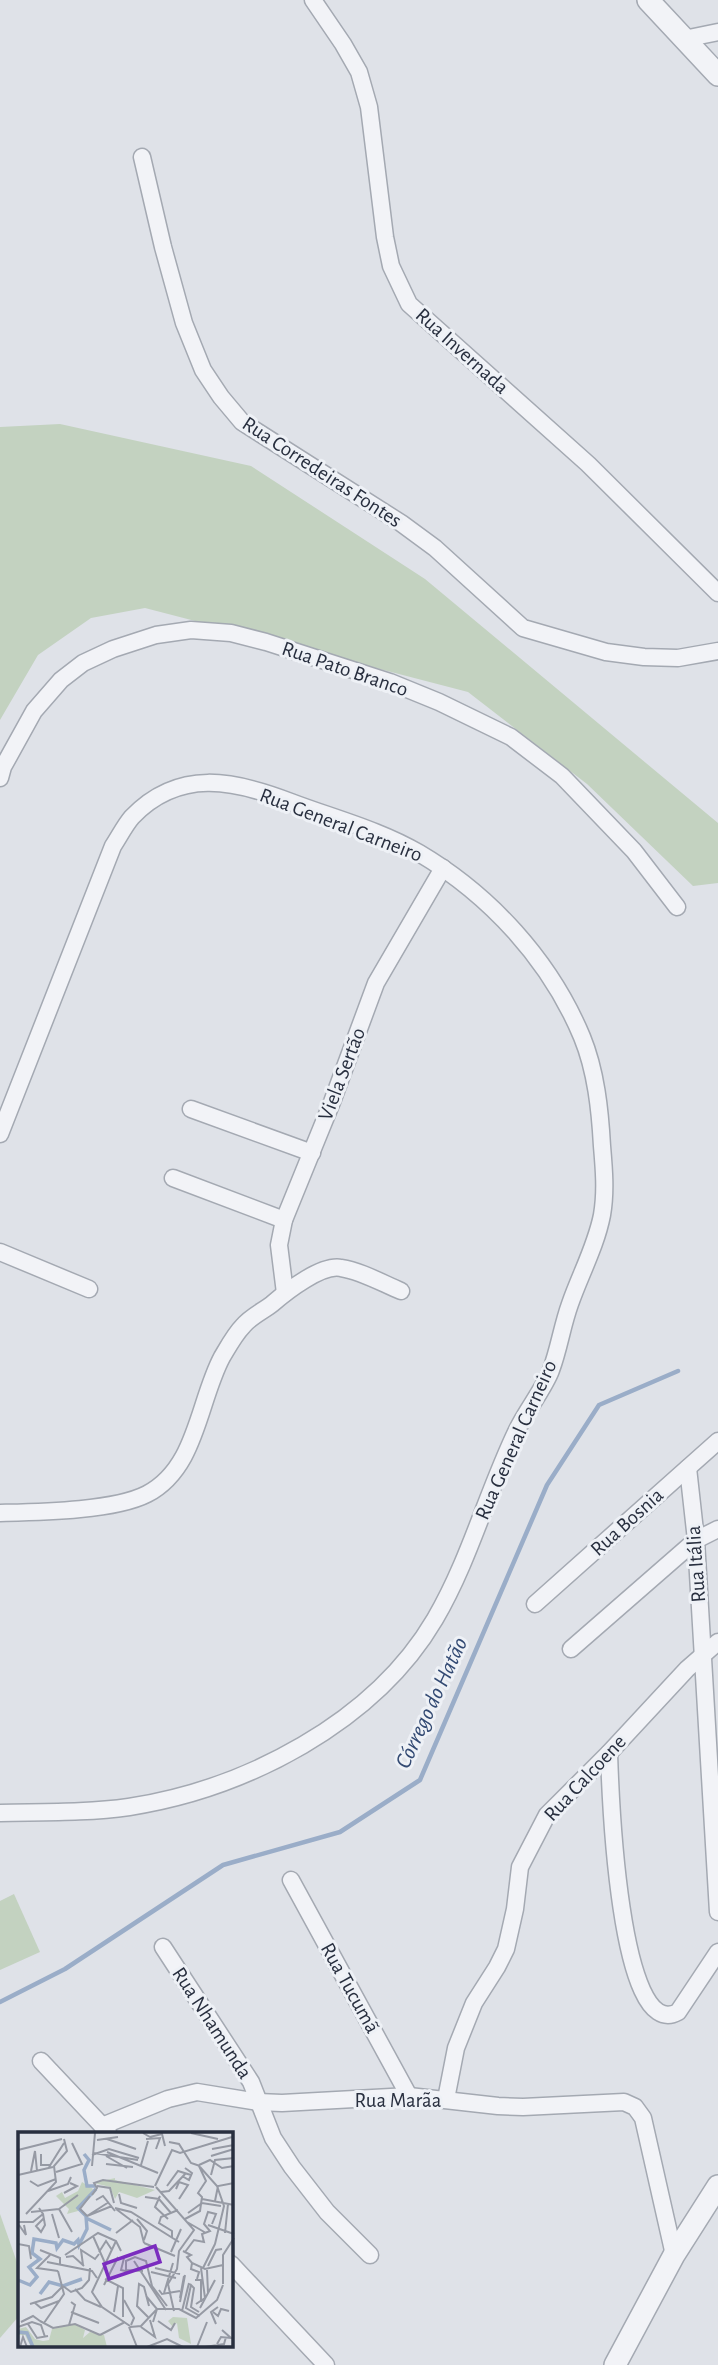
<svg xmlns="http://www.w3.org/2000/svg" width="718" height="2365" font-family="'Alegreya Sans',sans-serif">
  <style>
    .green { fill: #c3d2c0 }
    .lines { fill: none; stroke-linecap: round; stroke-linejoin: round }
    .stream { stroke: #9aadc8; stroke-width: 4.5 }
    .minor-casing { stroke: #a4a9b2; stroke-width: 19 }
    .tertiary-casing { stroke: #a4a9b2; stroke-width: 24 }
    .minor { stroke: #f2f3f7; stroke-width: 16 }
    .tertiary { stroke: #f2f3f7; stroke-width: 21 }
    .labels { text-anchor: middle; dominant-baseline: central; stroke-width: 6; stroke-linejoin: round; paint-order: stroke }
    .street-label { font-size: 21px; fill: #282f3f; stroke: #eef1f6 }
    .water-label { font-size: 23px; font-style: italic; fill: #334a73; stroke: #eef1f6 }
    .inset-river { fill: none; stroke: #9aadc8; stroke-width: 3.5 }
    .inset-road { fill: none; stroke: #969aa4; stroke-width: 2 }
    .view { fill: #7b2cbf; fill-opacity: 0.15; stroke: #7b2cbf; stroke-width: 3.5 }
    .inset-edge { fill: none; stroke: #282f3f; stroke-width: 3.5 }
  </style>
  <rect width="100%" height="100%" fill="#dfe2e8"/>
  <g class="green">
    <polygon points="60,424 251,466 425,579 718,823 718,883 693,886 587,784 468,692 145,608 91,618 38,655 0,720 0,427"/>
    <polygon points="14,1894 40,1952 0,1970 0,1901"/>
    <polygon points="0,2214 19,2268 19,2316 0,2338"/>
  </g>
  <g class="lines">
    <polyline class="stream" points="0,2002 65,1969 223,1865 340,1832 420,1780 547,1485 599,1405 678,1371"/>
    <g class="minor-casing">
      <g id="minor">
        <polyline points="313,0 343,44 359,72 369,107 385,237 391,266 409,304 588,464 718,593"/>
        <polyline points="684,39 718,32"/>
        <polyline points="142,157 163,247 184,323 203,370 221,397 242,422 401,523 435,548 523,628 606,652 644,657 678,658 718,651"/>
        <polyline points="0,778 3,767 34,711 61,680 83,663 113,649 156,635 191,630 231,633 266,642 390,682 439,702 511,737 562,776 634,851 677,907"/>
        <polyline points="191,1109 312,1153"/>
        <path d="M0,1134L113,846C119,837 125,825 132,817C179,768 234,780 291,802C333,818 380,830 419,853C490,895 550,960 582,1037C596,1071 600,1110 602,1146C604,1169 606,1192 602,1215C596,1246 580,1275 570,1304C562,1326 559,1349 551,1370C545,1387 526,1411 517,1430C487,1492 470,1559 435,1619C374,1723 245,1789 129,1807C87,1813 43,1812 0,1813"/>
        <polyline points="173,1178 284,1220"/>
        <polyline points="0,1252 89,1289"/>
        <polyline points="285,1293 279,1245 284,1220 332,1102 376,983 443,868"/>
        <polyline points="688,1468 696,1540 718,1912"/>
        <path d="M0,1513C39,1512 114,1511 147,1494C197,1468 198,1402 222,1357C228,1347 235,1334 243,1326C250,1317 263,1311 272,1304C287,1291 322,1264 341,1268C361,1271 382,1283 401,1291"/>
        <polyline points="535,1604 718,1441"/>
        <polyline points="571,1649 696,1540 718,1529"/>
        <path d="M609,1753C610,1784 618,2045 678,2012L718,1952"/>
        <polyline points="291,1880 409,2096"/>
        <polyline points="163,1947 251,2082 273,2138 292,2167 327,2212 370,2255"/>
        <polyline points="41,2061 108,2132"/>
        <polyline points="446,2099 456,2048 474,2003 497,1967 506,1949 515,1909 520,1867 547,1815 609,1753 687,1669 718,1642"/>
        <polyline points="102,2126 168,2099 197,2092 258,2102 282,2103 409,2096 498,2106 523,2107 624,2102 635,2107 643,2118 674,2255"/>
        <polyline points="231,2264 326,2365"/>
      </g>
    </g>
    <g class="tertiary-casing">
      <g id="tertiary">
        <polyline points="648,0 718,75"/>
        <polyline points="615,2365 674,2255 718,2186"/>
      </g>
    </g>
    <use href="#minor" class="minor"/>
    <use href="#tertiary" class="tertiary"/>
  </g>
  <g class="labels">
    <g class="street-label">
      <text transform="translate(462 351) rotate(42)">Rua Invernada</text>
      <text transform="translate(322 472) rotate(33)">Rua Corredeiras Fontes</text>
      <text transform="translate(345 669) rotate(19)">Rua Pato Branco</text>
      <text transform="translate(341 825) rotate(21)">Rua General Carneiro</text>
      <text transform="translate(342 1074) rotate(-69)">Viela Sertão</text>
      <text transform="translate(516 1440) rotate(-66)">Rua General Carneiro</text>
      <text transform="translate(627 1522) rotate(-42)">Rua Bosnia</text>
      <text transform="translate(696 1564) rotate(-94)">Rua Itália</text>
      <text transform="translate(585 1778) rotate(-47)">Rua Calcoene</text>
      <text transform="translate(350 1988) rotate(61)">Rua Tucumã</text>
      <text transform="translate(212 2023) rotate(57)">Rua Nhamunda</text>
      <text x="398" y="2100">Rua Marãa</text>
    </g>
    <g class="water-label">
      <text transform="translate(432 1703) rotate(-65)">Córrego do Hatão</text>
    </g>
  </g>
  <g transform="translate(18 2132)">
    <rect width="215" height="215" fill="#dfe2e8"/>
    <path d="M97,46V48L137,58L119,66L101,60L97,67L92,55L76,51ZM64,50L75,57L60,79L49,82L51,77L38,64L44,60L47,66L60,59ZM155,185L169,186L173,212L161,206L159,191L154,194L150,189ZM57,192L67,198L65,206L72,200L86,203L89,215H13L7,203H0V197L8,195L17,207L25,209L31,208L34,197Z" fill="#c3d2c0"/>
    <path class="inset-river" d="M66,22L71,28L66,38L69,54H78M68,86L93,98M0,148L12,153L19,145L11,135L22,127L14,121L16,107L38,111L39,116L45,108L56,112L60,108L61,113L69,97L68,84L60,76L78,57M22,162L31,150L45,154L64,147M0,200L9,201L15,215"/>
    <path class="inset-road" d="M125,1L132,5L144,2L147,14M173,1L200,7M89,7L118,17M128,7L142,6L138,17M79,8L100,5M151,10L161,12L173,31L182,34M194,17L216,13M0,18L44,7M89,20L140,41M76,21L120,28M23,22V33H33M74,23L91,17L121,26M88,24L109,36M193,24L216,17M88,32L115,35M123,33L130,9M181,33L192,28L204,36L216,34M74,34L77,1M31,35L46,11M182,35L199,54L206,74L197,112M13,39L17,19L19,39M38,40L64,32L54,11M0,43L35,35M193,43L197,28L216,26M164,44L171,48L174,41L167,36M12,49L20,54L38,47M79,54L92,56L96,71M137,54L154,18L162,21L214,5M149,54L160,39L173,43M138,55L176,98L161,119L159,137L150,152L156,179M158,57L161,50L170,53L161,67M30,59L50,52L53,45M143,60L151,59L168,41M46,61L59,54L52,51M101,62L103,71L119,76M74,63L79,56L76,51L85,48L136,55M142,64L137,75L150,87M127,65L141,67L153,81M184,67L216,73M78,68L85,64L97,79M197,69L200,54L216,51M21,76L25,82L27,93L23,100L18,94L26,86M97,76L113,80L161,110M41,77L54,100M41,77L60,63M98,77L122,95L126,111M13,80L41,77M170,81L184,71L203,74M8,82L38,50L36,34L49,19L46,7M34,82L41,106M69,84L94,74M69,84L62,77L72,64M69,84L91,70M119,87L129,99L126,108M167,87L182,79L184,65L180,61L188,49L181,34M0,90H15L25,82M169,90L188,101M1,93L8,103L6,93M190,93L216,102M98,101L115,88M207,101L210,72M75,104L87,131M154,106V99L141,91L143,85L160,78M98,109L74,160L84,175L112,194M126,111L157,124M0,112L11,114L13,127M22,118L42,126V132M165,119L173,123L169,125L174,131L187,137L205,133M81,120L88,109L94,118M153,120L163,97M167,120L176,108L186,110L184,102L192,99L186,92L190,80L198,82L194,92M32,123L19,136L40,139M47,123L80,101L98,109L103,119M48,125L55,124L66,134M106,126L103,138L112,140M116,129L148,178M29,130L74,139L79,146M174,131L173,137L181,140L179,147M65,133L63,118L77,127L81,122M190,134L198,118L204,117M137,136L162,142M185,136L197,112M189,138L190,161M125,139L108,138V129L117,125L128,129L134,154L149,174M133,140L158,146M87,147L105,156V185M177,148H183V170M172,152L176,156L173,175L181,180M205,152V123L216,106M86,153L100,125M173,153L168,176L182,184M45,154L53,160L64,156L71,148L72,136M57,157L67,168L83,175M141,158L144,162L162,159M146,161L155,131M128,164L139,177L135,190M162,166L166,144M106,168L116,186L113,193M162,170L167,143M17,171L23,176L41,169M12,172L34,165L45,154M178,172L187,166L183,136M182,176L197,148M164,179L171,151M53,180L81,191M96,180L100,154M195,180L200,184L203,177L211,179M130,185L119,174L121,152L126,155L131,174M22,189L35,196L57,192L82,203M140,189L153,198L157,191M3,190L15,184L22,189M26,191L46,162L40,139M10,192L19,206L30,204M198,192L193,180L200,175M51,193L57,173L53,170M0,195L14,190L23,193L27,205M111,195L119,215M112,195L123,194L139,177H161L178,186L199,168L205,153M123,195L137,205L132,188M82,203L107,190M199,212L203,205L213,206L204,198M2,215L5,205L9,215M129,215L149,207L165,215M179,215L189,190M187,215L206,212L208,205"/>
    <path class="view" d="M137,114L142,130L91,147L86,132Z"/>
    <rect width="215" height="215" class="inset-edge"/>
  </g>
</svg>
